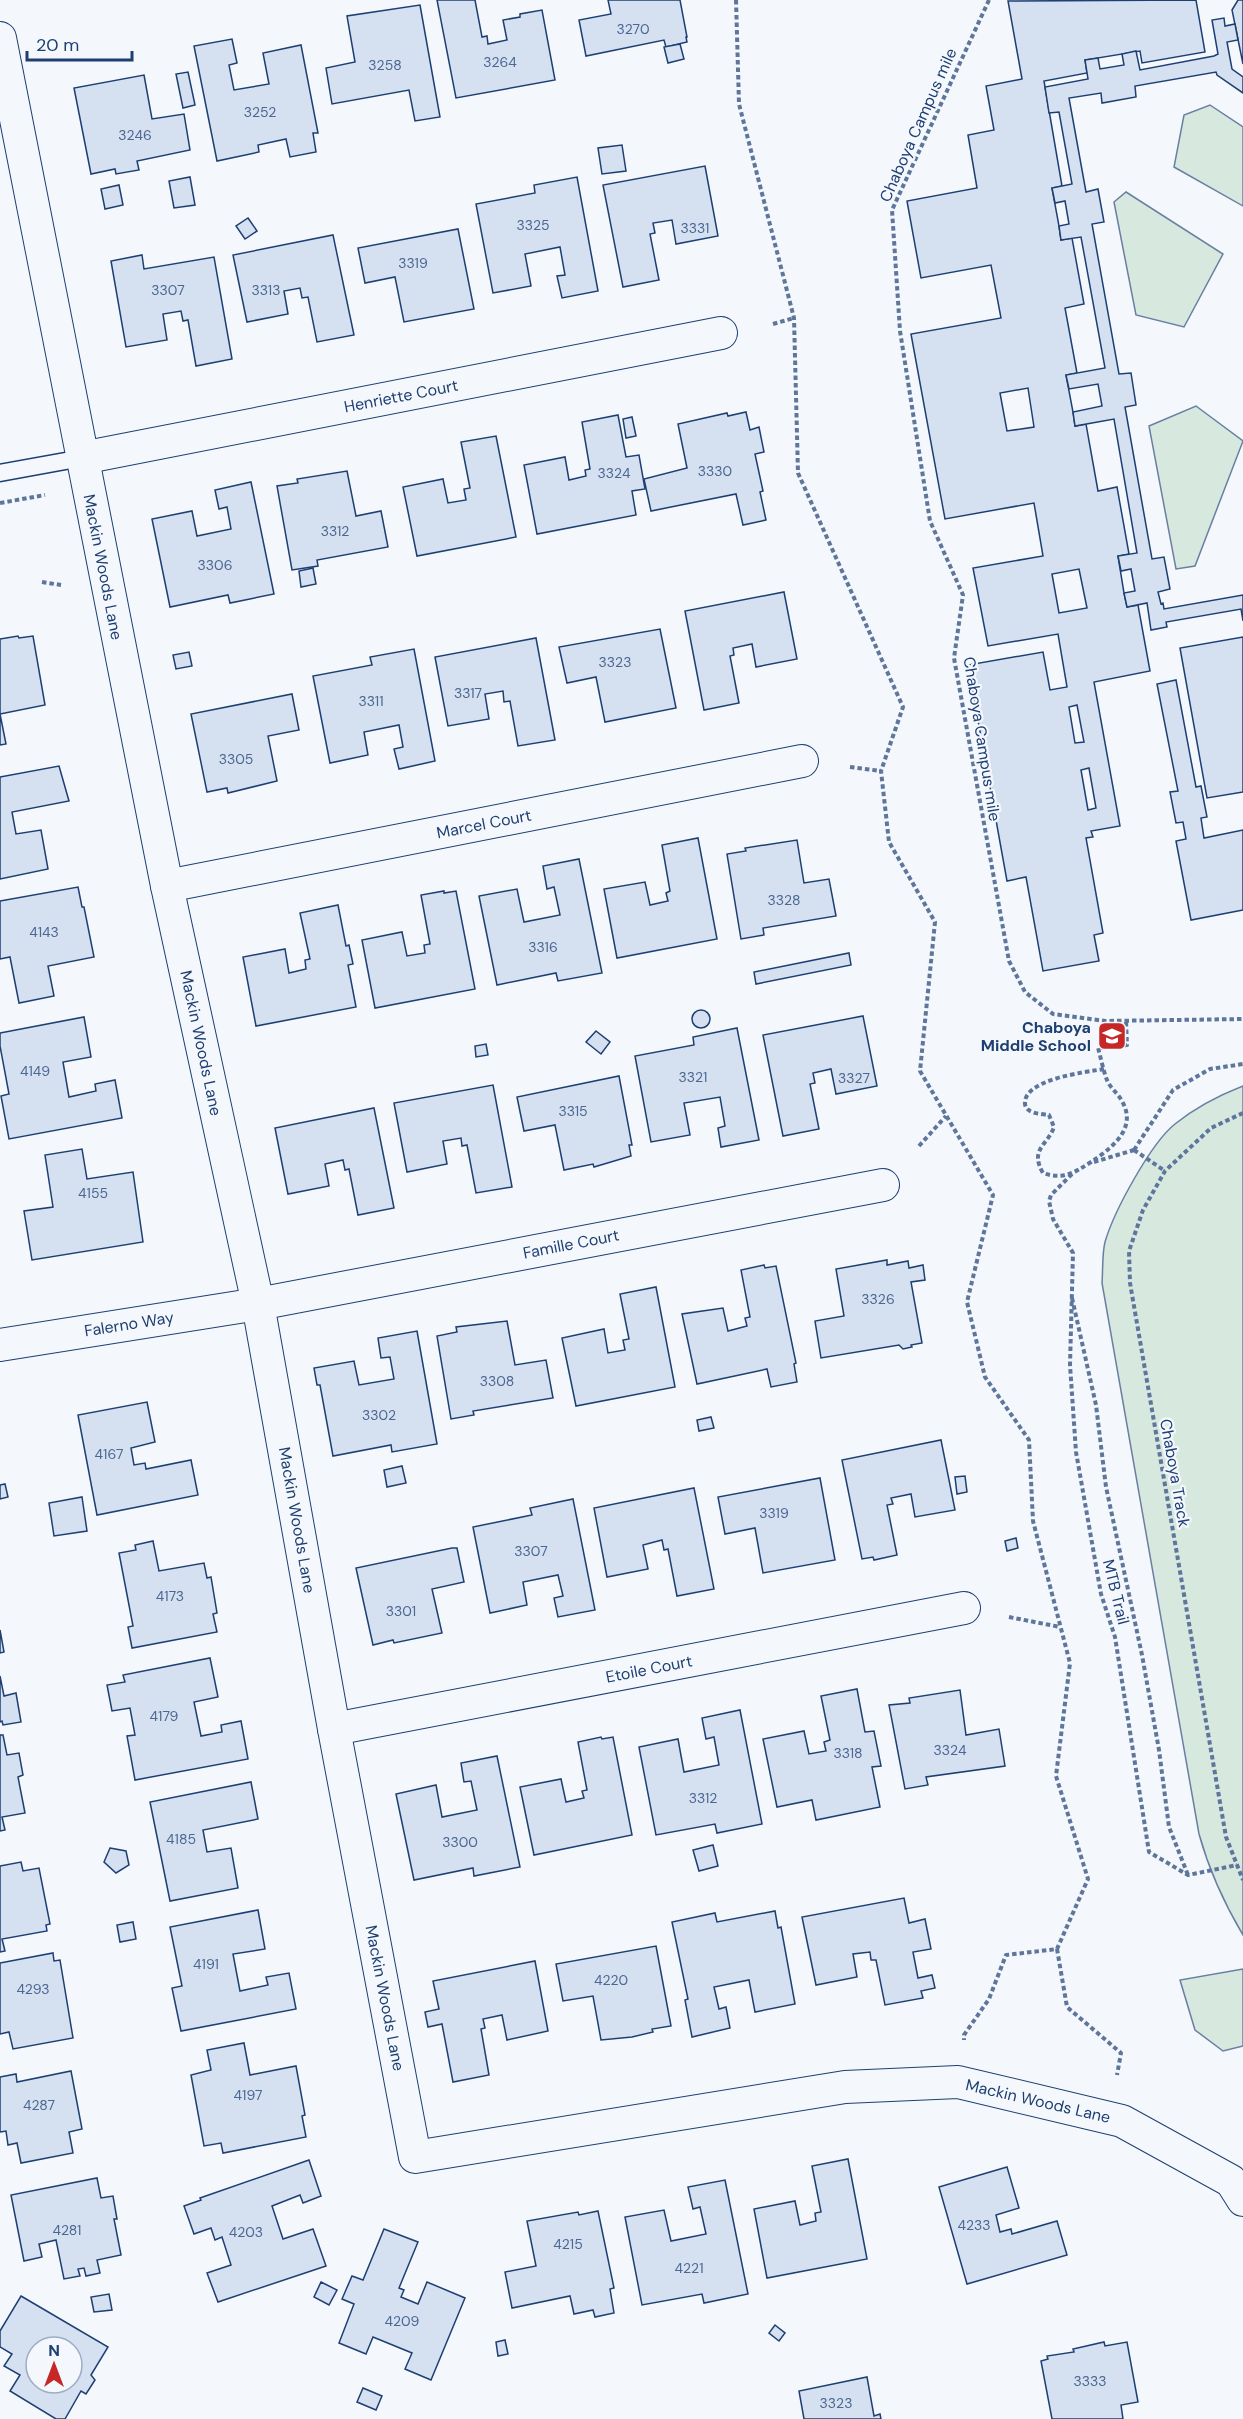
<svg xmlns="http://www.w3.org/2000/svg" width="1243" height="2419" font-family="'DM Sans',sans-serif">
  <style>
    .green { fill: #d7e8df; stroke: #687fa3; stroke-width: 1.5 }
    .building { fill: #d5e0f0; stroke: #1d3f73; stroke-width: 1.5; fill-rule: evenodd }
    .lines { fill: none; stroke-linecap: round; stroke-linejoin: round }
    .service-casing { stroke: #1d3f73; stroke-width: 19 }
    .minor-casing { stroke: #1d3f73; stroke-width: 34 }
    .path { stroke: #5e769c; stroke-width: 4; stroke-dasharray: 4.5 3; stroke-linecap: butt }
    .service { stroke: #f4f7fb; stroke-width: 16 }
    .minor { stroke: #f4f7fb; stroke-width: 32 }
    .labels { text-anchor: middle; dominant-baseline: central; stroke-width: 4.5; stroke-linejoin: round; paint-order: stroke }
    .number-label { font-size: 14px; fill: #4b6792 }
    .street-label { font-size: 16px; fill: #1d3f73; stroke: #f4f7fb }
    .poi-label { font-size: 16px; font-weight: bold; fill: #1d3f73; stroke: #f4f7fb; text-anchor: end }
  </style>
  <rect width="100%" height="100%" fill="#f4f7fb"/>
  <g class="green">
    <polygon points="1210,105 1243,127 1243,206 1174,167 1184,115"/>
    <polygon points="1126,192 1223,254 1184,327 1136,315 1114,202"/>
    <polygon points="1196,406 1243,441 1195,566 1176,569 1149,426"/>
    <path d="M1243,1086V1935C1224,1903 1209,1870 1199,1834L1102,1283C1103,1270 1102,1254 1105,1242C1114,1211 1151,1143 1175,1124C1195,1108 1220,1095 1243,1086Z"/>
    <polygon points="1243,1969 1243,2046 1223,2051 1195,2030 1180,1980"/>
  </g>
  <g class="building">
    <polygon points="437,0 475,0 482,37 487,36 488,44 507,40 503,20 520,17 520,14 542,10 555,80 456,98"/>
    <polygon points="608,0 680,0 687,37 686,37 687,42 666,47 664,40 586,56 579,20 611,14"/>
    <path d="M1196,0L1205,52L1142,63L1140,51L1085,60L1087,73L1044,81L1062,186L1052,188L1059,226L1061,240L1072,238L1084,304L1065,308L1077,373L1066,375L1073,412L1075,426L1086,424L1098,491L1117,487L1129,554L1118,556L1124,593L1127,607L1138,605L1150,671L1094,682L1120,826L1091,831L1093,837L1086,838L1103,933L1094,935L1099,961L1043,971L1026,877L1007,881L968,665L1043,652L1050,690L1067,687L1058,634L988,646L973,568L1043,556L1034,503L945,519L911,334L1001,318L991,265L921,278L907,201L977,188L968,135L994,130L986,86L1022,79L1008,1ZM1028,388L1034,427L1007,431L1000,393ZM1079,569L1087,608L1059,613L1052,574ZM1077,705L1084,742L1075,743L1069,707ZM1089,768L1096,808L1088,810L1081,770Z"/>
    <polygon points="1238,0 1243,0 1243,64 1232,10"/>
    <polygon points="420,5 440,117 415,121 409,90 332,104 326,68 355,62 347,16"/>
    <polygon points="1224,18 1225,26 1235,24 1238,40 1227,42 1232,69 1243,77 1243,93 1217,75 1216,72 1135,86 1136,97 1102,103 1101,93 1069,98 1086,192 1098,189 1104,222 1092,224 1119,374 1131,373 1136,405 1125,407 1152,559 1164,557 1170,589 1158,592 1161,604 1163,603 1164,609 1243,595 1243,621 1241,609 1166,622 1167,627 1151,630 1147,603 1127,607 1124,593 1135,591 1131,569 1121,571 1118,556 1137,553 1114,419 1075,426 1073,412 1102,406 1098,384 1069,389 1066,375 1105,368 1081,237 1061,240 1059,226 1069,224 1065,201 1055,203 1052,188 1072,184 1059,112 1049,113 1045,87 1088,79 1085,60 1098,58 1100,69 1124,65 1122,54 1136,51 1140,70 1214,56 1218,54 1212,20"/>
    <polygon points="232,39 237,63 229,65 234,90 269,84 263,53 301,45 318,133 313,133 316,152 290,157 286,139 258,145 259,152 217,161 194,46"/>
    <polygon points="680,44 684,59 668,63 664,47"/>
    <polygon points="188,72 195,105 183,108 176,74"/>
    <polygon points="144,75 152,119 184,114 190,150 137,161 139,170 116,174 115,169 91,174 74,88"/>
    <polygon points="622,145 626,171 602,174 598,148"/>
    <polygon points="705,166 718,236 676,244 672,220 653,223 655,233 650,234 659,280 623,287 603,185"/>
    <polygon points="190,177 195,205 174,208 169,181"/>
    <polygon points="577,177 598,291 562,298 557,276 565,275 560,247 525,254 531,286 493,293 476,204 535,193 534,185"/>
    <polygon points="119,185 123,205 105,209 101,189"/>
    <polygon points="248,218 257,231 245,239 236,226"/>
    <polygon points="458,229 474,309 404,322 395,277 365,283 358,248"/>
    <polygon points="333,235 354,335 317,342 308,297 302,298 300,288 284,291 288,314 247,322 233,255"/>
    <polygon points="142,255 144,269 214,257 232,359 196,366 188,320 183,321 181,311 163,314 167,340 126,347 111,261"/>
    <polygon points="746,412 750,430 759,427 764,452 755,454 763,491 760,492 766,520 743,525 736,494 651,511 644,479 687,468 678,424 727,413 728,416"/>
    <polygon points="618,415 626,457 639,455 645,489 632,491 636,515 537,534 524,465 565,457 569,480 586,476 585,470 590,469 582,422"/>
    <polygon points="632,417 636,436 626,438 623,419"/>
    <polygon points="496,436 516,537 417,556 403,487 443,479 448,503 466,500 464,489 470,488 461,442"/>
    <polygon points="347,471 356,516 381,511 388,547 317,560 318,566 292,570 277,486 298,483 297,479"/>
    <polygon points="251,482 274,594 230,603 228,595 170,607 152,519 192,511 197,536 231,529 227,507 219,509 215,490"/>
    <polygon points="313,568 316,584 301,587 299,571"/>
    <polygon points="784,592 797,659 756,667 752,644 733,648 734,655 730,656 739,703 704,710 685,611"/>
    <polygon points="660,629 676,708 605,722 596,677 567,683 559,647"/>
    <polygon points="18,636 19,638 33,636 45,705 0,714 6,744 0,745 0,639"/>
    <polygon points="1243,637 1243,792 1207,798 1180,648"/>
    <polygon points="536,638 555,740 518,746 510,701 504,702 503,691 485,694 489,719 448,726 435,657"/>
    <polygon points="414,649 435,761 399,769 394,749 403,747 399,725 364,732 368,755 330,763 313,676 372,665 370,657"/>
    <polygon points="189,652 192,666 176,669 173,655"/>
    <polygon points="1176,680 1196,787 1201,786 1207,817 1201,818 1204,838 1243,830 1243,910 1191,920 1176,841 1186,839 1183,822 1176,823 1170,792 1178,791 1157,684"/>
    <polygon points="292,694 299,730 268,736 277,781 228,793 227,788 207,792 191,714"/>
    <polygon points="59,766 69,801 12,812 16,834 41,830 48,869 0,879 0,777"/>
    <polygon points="698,838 717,939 617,958 604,889 645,882 650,905 668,901 666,893 670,891 662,845"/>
    <polygon points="797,840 804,883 829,879 836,916 763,928 764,935 741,939 727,854 746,851 745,848"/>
    <polygon points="579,859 602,973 558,981 556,973 497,985 479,896 517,889 524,922 560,915 554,887 547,889 543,866"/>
    <polygon points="78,887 82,907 84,907 94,957 48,966 54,996 19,1003 10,957 0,959 0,901"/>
    <polygon points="444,891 444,893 456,891 475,989 375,1008 362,940 402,932 407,956 425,953 424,945 430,944 421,895"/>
    <polygon points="338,905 346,946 349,945 353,964 348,965 356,1007 256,1026 243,957 285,949 289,973 306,969 305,960 310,959 300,913"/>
    <polygon points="849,953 851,965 756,984 754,972"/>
    <circle cx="701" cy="1019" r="9"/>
    <polygon points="863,1016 877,1086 836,1094 831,1069 813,1073 815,1083 810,1084 819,1129 783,1136 763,1035"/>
    <polygon points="84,1017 91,1057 63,1062 69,1097 96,1091 95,1084 115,1080 122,1118 9,1139 1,1096 9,1094 0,1046 0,1033"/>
    <polygon points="737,1028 759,1140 721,1147 718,1128 725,1126 720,1097 684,1103 690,1135 651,1142 635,1056 694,1045 693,1037"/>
    <polygon points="596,1031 610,1042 601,1054 586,1042"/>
    <polygon points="486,1044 488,1055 476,1057 475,1046"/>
    <polygon points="619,1076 632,1145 629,1145 631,1156 594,1167 593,1164 564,1170 555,1125 524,1131 517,1097"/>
    <polygon points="493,1085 512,1187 476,1193 467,1145 462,1146 461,1138 443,1141 447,1164 407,1172 394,1103"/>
    <polygon points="374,1108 394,1208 358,1215 349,1169 345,1170 343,1160 325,1164 329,1186 288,1194 275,1128"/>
    <polygon points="82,1149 87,1179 133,1172 143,1242 32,1260 24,1211 53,1207 45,1155"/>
    <polygon points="887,1260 887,1265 908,1261 909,1268 923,1265 925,1280 911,1282 922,1343 911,1345 912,1347 903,1349 899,1345 821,1358 815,1321 844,1316 836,1269"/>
    <polygon points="764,1265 765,1268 776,1266 796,1363 794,1364 797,1382 771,1387 767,1369 697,1384 682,1314 723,1308 728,1331 747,1326 745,1318 750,1317 741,1270"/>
    <polygon points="656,1287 675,1387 576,1406 562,1338 604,1329 608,1353 625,1350 623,1340 629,1339 620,1294"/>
    <polygon points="507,1321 515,1365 546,1360 553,1398 473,1411 474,1415 451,1419 437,1336 457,1332 456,1327"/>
    <polygon points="417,1331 437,1444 392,1452 391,1445 333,1456 320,1385 317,1385 314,1368 354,1361 359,1385 394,1379 390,1357 381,1358 378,1338"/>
    <polygon points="147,1402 155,1442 131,1448 134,1465 145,1463 146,1469 191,1460 198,1495 97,1515 78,1415"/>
    <polygon points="711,1417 714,1428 699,1431 697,1420"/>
    <polygon points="941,1440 955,1510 915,1517 911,1494 891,1498 893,1504 887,1505 897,1555 874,1560 873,1557 862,1559 842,1460"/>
    <polygon points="402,1466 406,1483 387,1487 384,1470"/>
    <polygon points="965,1476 967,1492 957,1494 955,1477"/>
    <polygon points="820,1478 835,1560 763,1573 755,1528 725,1534 718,1497"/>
    <polygon points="5,1484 8,1497 0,1499 0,1485"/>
    <polygon points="694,1488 714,1589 677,1596 668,1549 664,1550 662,1540 643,1545 648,1569 607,1577 594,1508"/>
    <polygon points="82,1497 87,1531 54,1536 49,1503"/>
    <polygon points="573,1499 595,1610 558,1617 554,1598 563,1596 558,1575 523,1582 527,1605 490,1613 473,1527 532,1515 530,1508"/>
    <polygon points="1016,1538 1018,1548 1007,1551 1005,1541"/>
    <polygon points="153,1541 159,1571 204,1563 207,1578 211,1577 217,1613 213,1614 217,1632 132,1648 128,1627 133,1626 119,1553 136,1550 135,1545"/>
    <polygon points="452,1548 457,1548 464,1582 432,1589 442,1633 394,1643 393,1640 373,1645 356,1568"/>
    <polygon points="0,1630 4,1652 0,1653"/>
    <polygon points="210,1658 218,1697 194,1702 201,1736 222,1732 221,1725 241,1721 248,1759 135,1780 127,1736 135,1735 130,1708 112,1711 107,1685 125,1682 123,1675"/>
    <polygon points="0,1676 4,1696 16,1693 21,1722 3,1725 2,1721 0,1722"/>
    <polygon points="857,1689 865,1732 874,1731 881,1766 872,1767 880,1807 816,1820 812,1800 777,1807 763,1739 804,1731 809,1754 826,1751 824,1742 830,1740 821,1696"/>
    <polygon points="960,1690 966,1735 999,1729 1005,1766 926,1777 928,1785 905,1789 889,1705 910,1703 909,1698"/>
    <polygon points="740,1710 762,1824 717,1833 715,1824 656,1835 639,1747 678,1739 684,1772 719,1765 714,1737 706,1739 702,1718"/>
    <polygon points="0,1735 3,1735 7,1755 19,1753 23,1775 18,1777 25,1813 2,1817 5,1830 0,1831"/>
    <polygon points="601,1737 602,1739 613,1737 632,1835 534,1855 520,1787 561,1779 566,1802 584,1798 582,1791 587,1790 578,1742"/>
    <polygon points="497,1756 520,1867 474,1876 473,1868 414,1880 396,1794 436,1785 442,1817 477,1810 471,1781 464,1782 461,1763"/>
    <polygon points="251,1782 258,1819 203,1830 207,1852 231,1848 238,1888 170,1901 150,1802"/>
    <polygon points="713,1845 718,1866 699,1871 693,1850"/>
    <polygon points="110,1848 126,1851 129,1865 116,1873 104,1862"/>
    <polygon points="21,1862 23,1871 39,1868 50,1924 46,1925 47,1931 2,1939 5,1951 0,1952 0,1866"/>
    <polygon points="904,1898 909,1923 925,1919 931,1949 913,1952 918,1978 932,1975 935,1988 921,1991 923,1998 885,2005 876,1960 871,1960 870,1952 853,1954 857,1977 816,1985 802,1917"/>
    <polygon points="258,1910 265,1949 233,1954 240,1991 268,1985 266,1977 289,1973 296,2009 181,2031 172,1988 182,1986 170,1927"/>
    <polygon points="775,1911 778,1928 781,1927 795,2004 755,2012 749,1980 714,1987 719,2009 726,2007 730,2028 692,2037 685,2000 688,1999 672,1922 715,1913 717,1922"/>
    <polygon points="133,1922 136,1939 120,1942 117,1925"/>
    <polygon points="656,1946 671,2026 652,2029 653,2032 632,2037 601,2040 593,1996 563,2001 556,1964"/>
    <polygon points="53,1953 54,1961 60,1960 73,2038 13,2049 9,2032 0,2034 0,1963"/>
    <polygon points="535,1961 548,2031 507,2040 502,2015 483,2019 485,2028 481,2029 489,2075 453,2082 442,2024 428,2027 425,2012 439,2009 433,1981"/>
    <polygon points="244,2043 250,2075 296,2066 305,2115 302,2116 306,2137 223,2153 221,2143 204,2146 191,2075 211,2070 207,2050"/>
    <polygon points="71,2071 82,2129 69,2132 73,2153 21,2163 17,2143 8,2145 6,2131 0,2132 0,2077 16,2074 17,2082"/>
    <polygon points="848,2159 867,2259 767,2278 754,2209 795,2201 800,2225 816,2221 815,2213 821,2212 812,2166"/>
    <polygon points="309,2160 321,2196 303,2203 300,2195 272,2206 283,2239 313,2229 326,2266 218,2302 207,2273 231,2265 222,2237 215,2240 211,2228 194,2234 184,2206 201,2200 200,2198"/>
    <polygon points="1007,2167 1019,2208 996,2215 1000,2232 1011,2229 1012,2234 1057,2221 1067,2255 967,2284 939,2187"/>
    <polygon points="97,2178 101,2198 113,2196 117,2219 114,2219 121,2255 97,2260 100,2273 86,2276 84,2268 78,2269 80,2276 64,2279 56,2240 39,2244 42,2257 24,2261 11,2195"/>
    <polygon points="725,2180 748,2294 704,2303 702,2294 642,2305 625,2217 664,2210 671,2241 706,2234 700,2207 693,2209 688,2187"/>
    <polygon points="598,2211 614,2288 610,2289 614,2313 595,2317 593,2310 574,2314 570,2296 512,2308 505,2272 536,2266 527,2221 578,2212 579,2215"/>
    <polygon points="384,2229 418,2242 399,2288 404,2290 401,2297 418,2304 427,2282 465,2298 431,2380 405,2369 412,2353 373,2337 366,2354 339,2343 354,2304 342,2299 352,2276 363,2280"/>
    <polygon points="321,2282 337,2290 329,2305 314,2297"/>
    <polygon points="109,2294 112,2310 94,2312 91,2297"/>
    <path d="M21,2296L108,2347L91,2375L95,2380L86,2394L81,2391L65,2419H56L10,2391L20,2375L4,2366L12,2354L0,2347V2331ZM36,2347H72V2383H36Z"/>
    <polygon points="775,2325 785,2333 779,2341 769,2333"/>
    <polygon points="505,2340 508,2354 498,2356 496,2342"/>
    <polygon points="1104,2342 1105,2346 1127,2342 1138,2402 1121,2405 1123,2419 1052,2419 1041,2361 1048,2359 1047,2356 1074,2352 1073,2349"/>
    <polygon points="867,2377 874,2416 880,2414 881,2419 804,2419 799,2391"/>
    <polygon points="363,2388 382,2396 376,2410 357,2402"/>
  </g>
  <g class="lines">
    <g class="service-casing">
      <polyline id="service" points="0,473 82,458"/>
    </g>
    <g class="minor-casing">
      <g id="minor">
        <polyline points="0,38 167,886 258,1304 334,1729 415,2157 845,2087 958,2082 1122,2121 1231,2181 1243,2200"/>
        <polyline points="82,458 721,333"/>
        <polyline points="167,886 802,761"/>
        <polyline points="0,1345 258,1304 883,1185"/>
        <polyline points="334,1729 964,1608"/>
      </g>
    </g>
    <g class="path">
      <polyline points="736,0 739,104 794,318 798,473 903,707 881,771 889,842 935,922 920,1071 993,1195 967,1302 985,1377 1029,1440 1033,1521 1070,1663 1056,1776 1088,1879 1057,1949 1006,1955 989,1999 964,2035 964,2040"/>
      <polyline points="989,0 892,210 900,331 930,521 963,595 954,658 1009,961 1025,992 1053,1014 1105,1021 1243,1019"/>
      <polyline points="773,324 794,318"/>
      <polyline points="0,503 45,495"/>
      <polyline points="42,582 61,585"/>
      <polyline points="850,767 881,771"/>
      <path d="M1104,1069C1086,1072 1023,1079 1025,1104C1026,1114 1042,1114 1049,1115L1054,1127C1048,1145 1029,1149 1043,1173C1063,1180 1074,1173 1091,1162C1110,1149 1137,1130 1123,1103C1119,1094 1110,1088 1107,1080C1103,1070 1101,1058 1098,1048L1127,1045L1126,1021"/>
      <polyline points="1243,1113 1211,1128 1165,1171 1143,1210 1129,1251 1130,1283 1226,1837 1243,1880"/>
      <polyline points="919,1146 946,1116"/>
      <polyline points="1134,1150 1173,1090 1210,1069 1243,1064"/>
      <polyline points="1134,1150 1165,1171"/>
      <polyline points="1094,1162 1134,1150"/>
      <polyline points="1072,1174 1051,1195 1049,1201 1053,1219 1073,1253 1070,1365 1076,1452 1101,1594 1115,1637 1149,1852 1188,1875 1237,1865"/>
      <polyline points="1072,1298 1096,1405 1106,1487 1142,1655 1159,1750 1169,1827 1188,1875"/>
      <polyline points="1009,1617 1060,1627"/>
      <polyline points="1057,1949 1067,2007 1121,2053 1117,2075"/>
    </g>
    <use href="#service" class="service"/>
    <use href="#minor" class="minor"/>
  </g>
  <defs>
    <g id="school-square" transform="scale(1.5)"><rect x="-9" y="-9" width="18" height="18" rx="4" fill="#c62828" stroke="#f4f7fb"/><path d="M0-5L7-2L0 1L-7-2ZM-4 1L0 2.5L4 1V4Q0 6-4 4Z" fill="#fff"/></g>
  </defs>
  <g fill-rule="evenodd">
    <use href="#school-square" x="1112" y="1036"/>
  </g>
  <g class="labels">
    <g class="number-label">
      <text x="633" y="29">3270</text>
      <text x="500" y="62">3264</text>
      <text x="385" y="65">3258</text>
      <text x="260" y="112">3252</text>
      <text x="135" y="135">3246</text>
      <text x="533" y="225">3325</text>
      <text x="695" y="228">3331</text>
      <text x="413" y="263">3319</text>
      <text x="168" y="290">3307</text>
      <text x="266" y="290">3313</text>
      <text x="715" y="471">3330</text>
      <text x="614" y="473">3324</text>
      <text x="335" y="531">3312</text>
      <text x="215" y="565">3306</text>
      <text x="615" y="662">3323</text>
      <text x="468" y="693">3317</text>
      <text x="371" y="701">3311</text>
      <text x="236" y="759">3305</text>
      <text x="784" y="900">3328</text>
      <text x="44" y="932">4143</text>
      <text x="543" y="947">3316</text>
      <text x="35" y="1071">4149</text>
      <text x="693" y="1077">3321</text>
      <text x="854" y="1078">3327</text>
      <text x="573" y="1111">3315</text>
      <text x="93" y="1193">4155</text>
      <text x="878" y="1299">3326</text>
      <text x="497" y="1381">3308</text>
      <text x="379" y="1415">3302</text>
      <text x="109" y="1454">4167</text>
      <text x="774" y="1513">3319</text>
      <text x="531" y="1551">3307</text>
      <text x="170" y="1596">4173</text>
      <text x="401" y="1611">3301</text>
      <text x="164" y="1716">4179</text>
      <text x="950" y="1750">3324</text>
      <text x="848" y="1753">3318</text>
      <text x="703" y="1798">3312</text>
      <text x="181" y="1839">4185</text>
      <text x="460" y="1842">3300</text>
      <text x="206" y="1964">4191</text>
      <text x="611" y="1980">4220</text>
      <text x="33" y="1989">4293</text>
      <text x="248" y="2095">4197</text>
      <text x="39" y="2105">4287</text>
      <text x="974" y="2225">4233</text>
      <text x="67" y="2230">4281</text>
      <text x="246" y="2232">4203</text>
      <text x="568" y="2244">4215</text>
      <text x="689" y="2268">4221</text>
      <text x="402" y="2321">4209</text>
      <text x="1090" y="2381">3333</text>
      <text x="836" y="2403">3323</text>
    </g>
    <g class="street-label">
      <text transform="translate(918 125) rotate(-66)">Chaboya Campus mile</text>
      <text transform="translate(401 396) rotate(-11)">Henriette Court</text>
      <text transform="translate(103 567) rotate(79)">Mackin Woods Lane</text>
      <text transform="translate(982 739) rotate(81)">Chaboya Campus mile</text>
      <text transform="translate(484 824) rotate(-11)">Marcel Court</text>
      <text transform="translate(201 1043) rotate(78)">Mackin Woods Lane</text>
      <text transform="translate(571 1244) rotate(-11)">Famille Court</text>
      <text transform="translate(129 1324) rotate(-9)">Falerno Way</text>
      <text transform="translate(1175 1473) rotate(80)">Chaboya Track</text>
      <text transform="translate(297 1520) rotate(80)">Mackin Woods Lane</text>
      <text transform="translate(1116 1592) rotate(76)">MTB Trail</text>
      <text transform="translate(649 1669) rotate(-11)">Etoile Court</text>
      <text transform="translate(385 1998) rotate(79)">Mackin Woods Lane</text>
      <text transform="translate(1038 2101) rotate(13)">Mackin Woods Lane</text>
    </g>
    <g class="poi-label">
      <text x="1091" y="1027">Chaboya<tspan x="1091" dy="18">Middle School</tspan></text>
    </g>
  </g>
  <g transform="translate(54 2365)"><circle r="28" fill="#f4f7fb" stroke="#9eadc5" stroke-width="1.5"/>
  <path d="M0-4.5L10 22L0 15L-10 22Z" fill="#c62828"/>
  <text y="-9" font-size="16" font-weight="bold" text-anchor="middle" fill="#1d3f73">N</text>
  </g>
  <path d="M27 51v9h105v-9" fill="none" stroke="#1d3f73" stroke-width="3"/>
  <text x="36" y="51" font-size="18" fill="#1d3f73" stroke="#f4f7fb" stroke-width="4.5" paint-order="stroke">20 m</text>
</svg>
